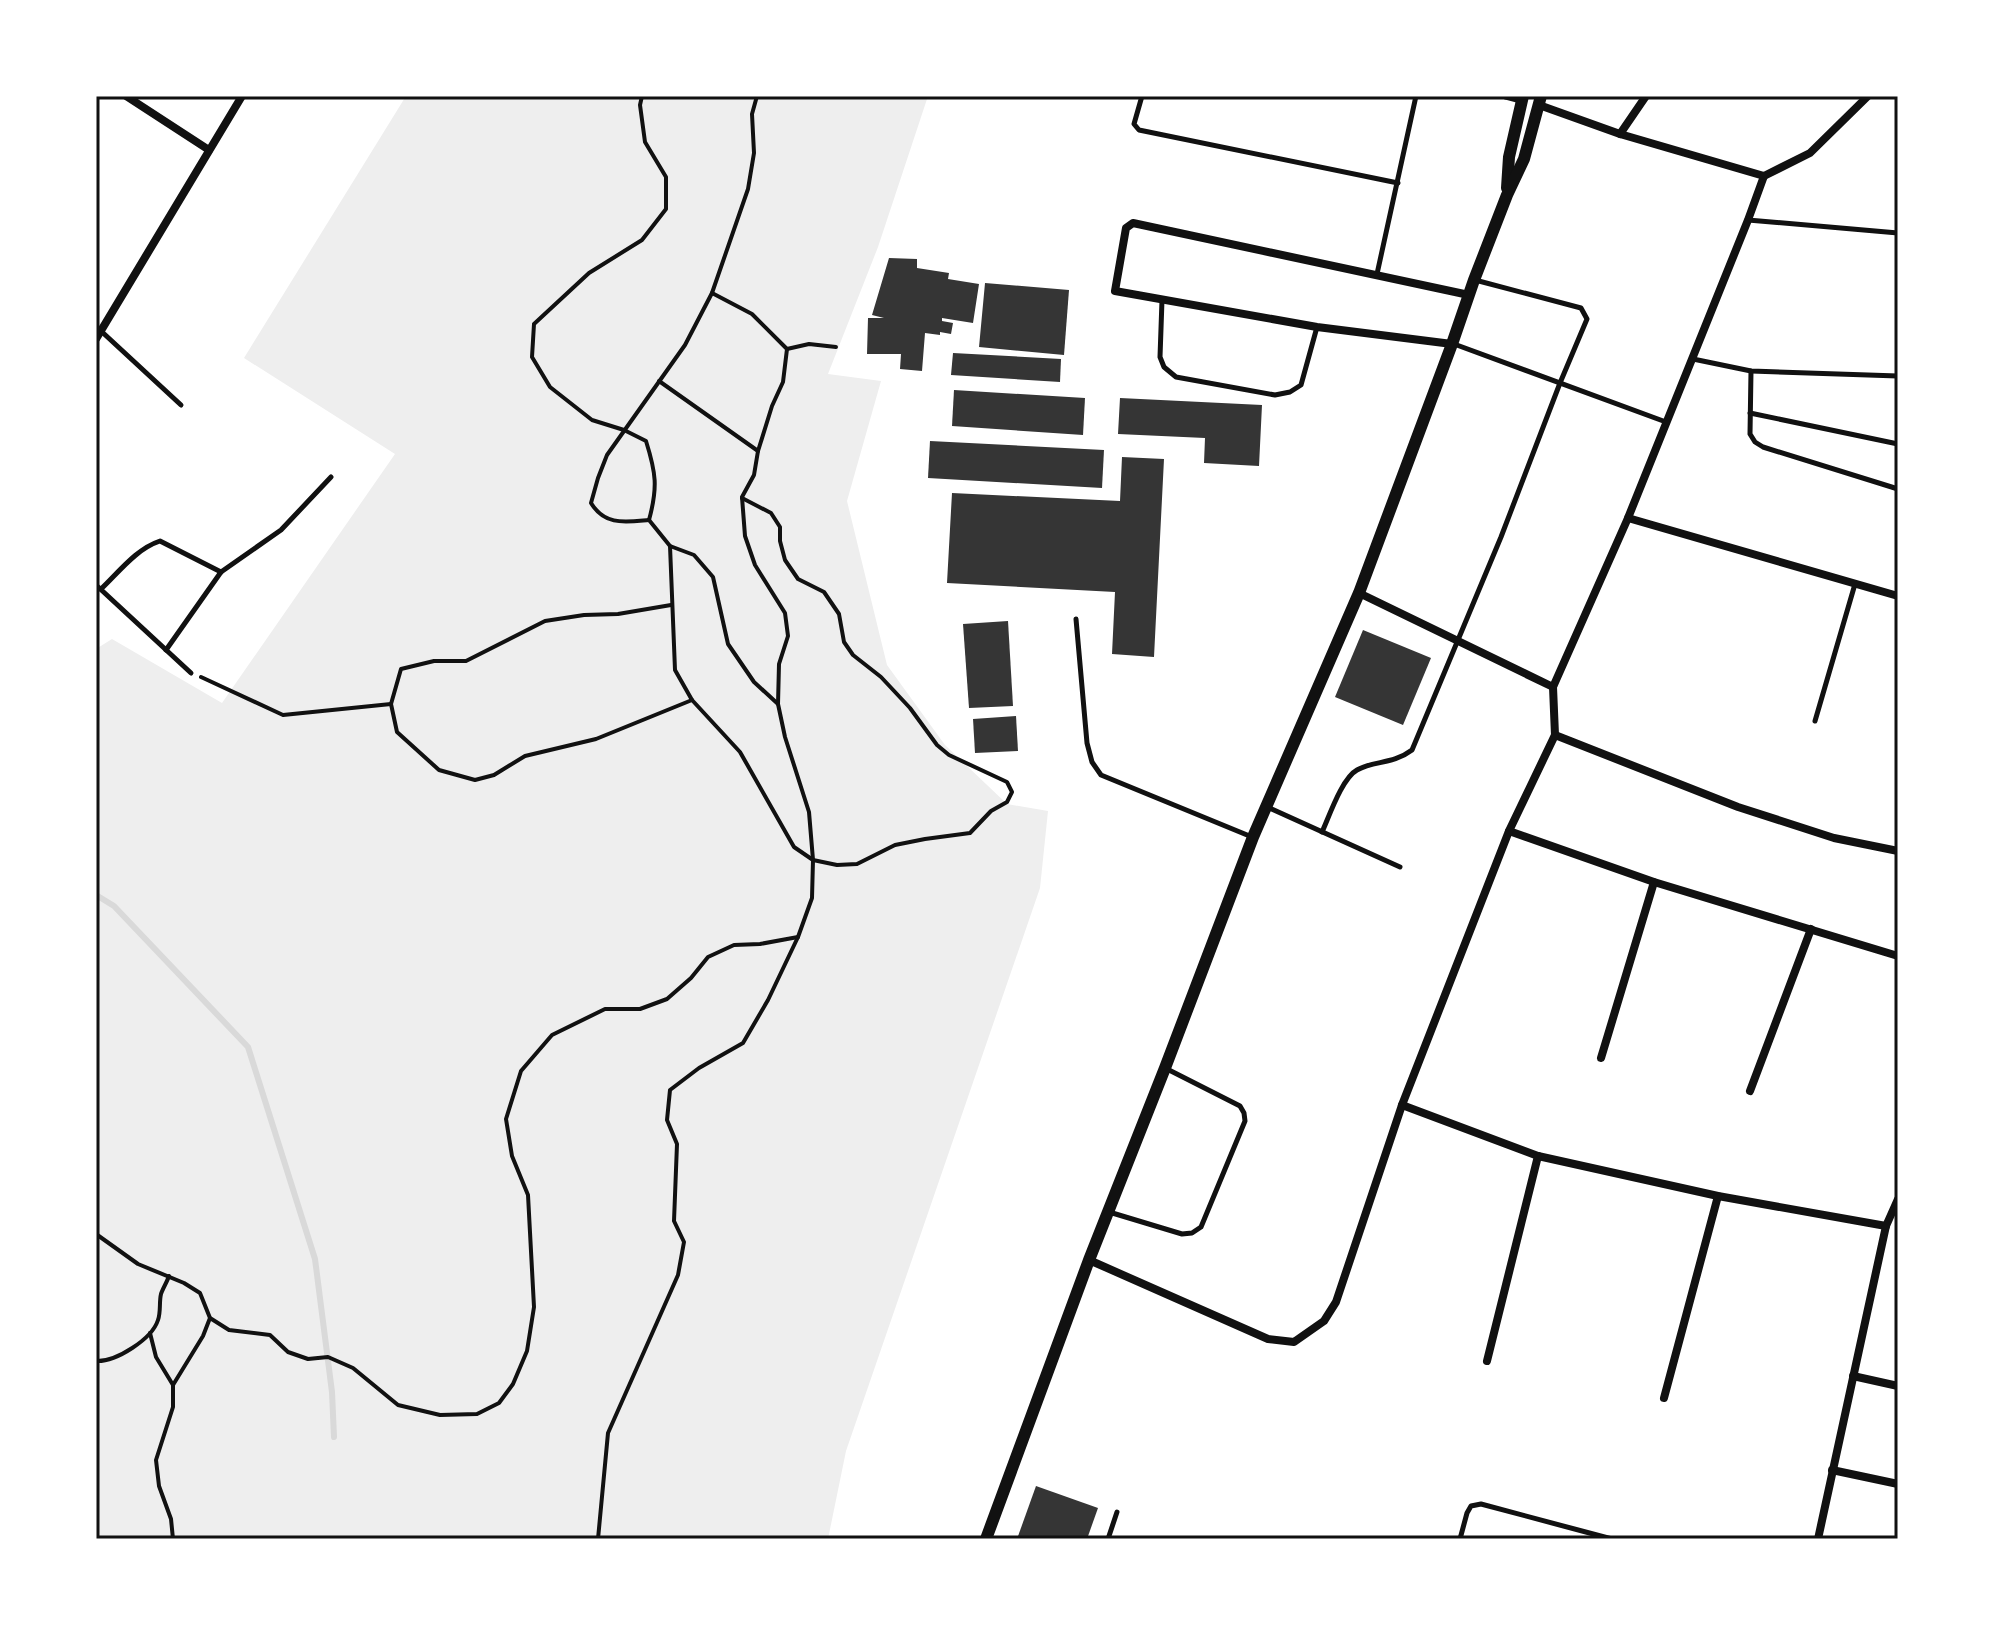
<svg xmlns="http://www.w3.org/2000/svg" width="1994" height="1635" font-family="Roboto,sans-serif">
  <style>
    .green { fill: #eee }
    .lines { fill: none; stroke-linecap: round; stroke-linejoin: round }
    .stream { stroke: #d9d9d9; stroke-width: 6 }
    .building { fill: #353535 }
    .path { stroke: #111; stroke-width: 4 }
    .service { stroke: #111; stroke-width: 5 }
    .minor { stroke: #111; stroke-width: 8 }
    .secondary { stroke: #111; stroke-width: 12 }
    .neatline { fill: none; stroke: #111; stroke-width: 3 }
  </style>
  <rect width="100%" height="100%" fill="#fff"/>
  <polygon class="green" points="406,96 928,96 878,247 828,374 881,381 847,501 887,665 945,745 1007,804 1048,811 1040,888 846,1451 828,1539 96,1539 96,649 112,639 222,703 395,454 244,358"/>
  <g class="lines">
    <polyline class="stream" points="96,895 114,906 248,1047 315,1259 332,1392 334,1437"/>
  </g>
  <g class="building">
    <polygon points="889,258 917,259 917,268 949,273 948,279 979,284 973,323 942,318 942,321 953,323 951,334 940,332 940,335 925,333 922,371 900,369 901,354 867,354 868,318 884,318 872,315"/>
    <polygon points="985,283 1069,290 1064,355 979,347"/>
    <polygon points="953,353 1061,359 1060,382 951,375"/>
    <polygon points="954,390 1085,398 1083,435 952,426"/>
    <polygon points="1120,398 1262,405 1259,466 1204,463 1205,438 1118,434"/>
    <polygon points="930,441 1104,450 1102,488 928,478"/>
    <polygon points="1122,457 1164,459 1154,657 1112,654 1115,592 947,583 952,493 1120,501"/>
    <polygon points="1008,621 1013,706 969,708 963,624"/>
    <polygon points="1363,630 1431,658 1403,725 1335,697"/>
    <polygon points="1016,716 1018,751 975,753 973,719"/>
    <polygon points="1036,1486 1098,1508 1087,1539 1017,1539"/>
  </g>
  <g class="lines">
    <g class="path">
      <path d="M642,96L640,105L645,142L666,177V209L642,240L589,273L534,324L532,357L550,387L592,420L624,430L646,441C656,473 658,487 649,520"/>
      <polyline points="787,349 809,344 836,347"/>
      <polyline points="659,381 758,451"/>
      <path d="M649,520C625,522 605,526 591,503L598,478L607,455L685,345L712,293L748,189L754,153L752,114L757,96"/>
      <polyline points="649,520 670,546 694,555 713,577 728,644 754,682 778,704"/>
      <polyline points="670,546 675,670 692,700 740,752 794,847 813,860 837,865 857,864 895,845 925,839 970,833 991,811 1007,802 1012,792 1007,782 949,755 937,745 910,708 881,677 853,655 844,642 839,614 824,592 798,579 785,560 780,541 780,527 771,513 742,498"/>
      <polyline points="671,605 618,614 584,615 545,621 466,661 434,661 401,669 391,704 397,732 439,770 475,780 494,775 525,756 596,739 692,700"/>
      <polyline points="201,677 283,715 391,704"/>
      <polyline points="96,1234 138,1264 184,1283 200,1293 210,1318 229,1330 270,1335 288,1352 308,1359 328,1357 353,1368 398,1405 440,1415 477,1414 499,1403 513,1384 527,1351 534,1307 528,1195 512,1156 506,1119 521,1071 552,1035 605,1009 640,1009 667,999 691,978 708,957 734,945 760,944 798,937"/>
      <polyline points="150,1333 156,1357 173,1385"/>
      <path d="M96,1361C116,1362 152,1339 158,1320C161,1312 159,1302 161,1294C163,1288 167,1282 169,1276"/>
      <polyline points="173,1539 171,1519 159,1486 156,1460 173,1407 173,1385 203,1336 210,1318"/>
      <polyline points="598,1539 608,1433 678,1275 684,1242 674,1221 677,1144 667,1120 670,1090 699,1068 743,1043 768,1000 798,937 812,898 813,860 809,812 785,737 778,704 779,664 788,636 785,613 755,565 745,536 742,497 754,475 758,451 772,406 783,382 787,349 752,314 712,293"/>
    </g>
    <g class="service">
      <polyline points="1142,96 1134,124 1139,130 1398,183"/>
      <polyline points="1748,220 1898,233"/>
      <polyline points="1377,274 1416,96"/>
      <polyline points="1162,300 1160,357 1164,367 1176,377 1275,395 1290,392 1301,385 1317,327"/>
      <polyline points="101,331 181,405"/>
      <polyline points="1454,344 1666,422"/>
      <polyline points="1693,359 1751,371 1898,376"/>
      <polyline points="1751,371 1750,434 1755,442 1763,447 1898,489"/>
      <polyline points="1750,413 1898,444"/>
      <polyline points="96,585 191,673"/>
      <path d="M101,589C119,572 136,549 160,541L221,572"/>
      <polyline points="1076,619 1087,743 1092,762 1101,775 1252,837"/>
      <polyline points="166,650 221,572 281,530 331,477"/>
      <polyline points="1815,721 1855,584"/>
      <polyline points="1267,807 1400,867"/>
      <path d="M1322,832C1329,817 1342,778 1357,770C1375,760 1392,765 1412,750L1501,537L1560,383L1587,319L1581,308L1475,280"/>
      <polyline points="1109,1212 1182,1234 1192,1233 1201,1227 1245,1121 1244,1113 1240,1106 1167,1069"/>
      <polyline points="1108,1539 1117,1512"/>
      <polyline points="1460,1539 1467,1513 1471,1506 1481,1504 1612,1539"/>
    </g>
    <g class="minor">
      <polyline points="126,96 209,150"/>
      <polyline points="1507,96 1522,100"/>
      <polyline points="1539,105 1620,134 1764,176 1810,153 1868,96"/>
      <polyline points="1620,134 1646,96"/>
      <polyline points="96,339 242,96"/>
      <polyline points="1452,344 1317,327 1115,291 1126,228 1133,223 1469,295"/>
      <polyline points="1628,518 1898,596"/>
      <polyline points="1359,593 1553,687"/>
      <polyline points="1555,735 1738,807 1834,838 1898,851"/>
      <polyline points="1509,831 1654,882 1898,956"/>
      <polyline points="1601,1058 1654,882"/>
      <polyline points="1750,1091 1811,929"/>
      <polyline points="1402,1105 1538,1156 1718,1196 1886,1226"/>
      <polyline points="1089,1260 1268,1339 1294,1342 1324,1321 1336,1302 1402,1105 1509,831 1555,735 1553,687 1628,518 1748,220 1764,176"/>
      <polyline points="1487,1361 1538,1156"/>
      <polyline points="1853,1376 1898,1386"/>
      <polyline points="1664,1398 1718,1196"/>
      <polyline points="1832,1470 1898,1484"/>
      <polyline points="1818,1539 1886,1226 1898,1199"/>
    </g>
    <g class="secondary">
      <polyline points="1507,188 1509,157 1523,96"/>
      <polyline points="986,1539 1089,1260 1165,1068 1253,837 1359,593 1452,344 1474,280 1507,195 1524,159 1541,96"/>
    </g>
  </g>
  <rect width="1994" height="1635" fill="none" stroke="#ffffff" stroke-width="196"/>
  <rect x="98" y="98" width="1798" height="1439" class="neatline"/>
</svg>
